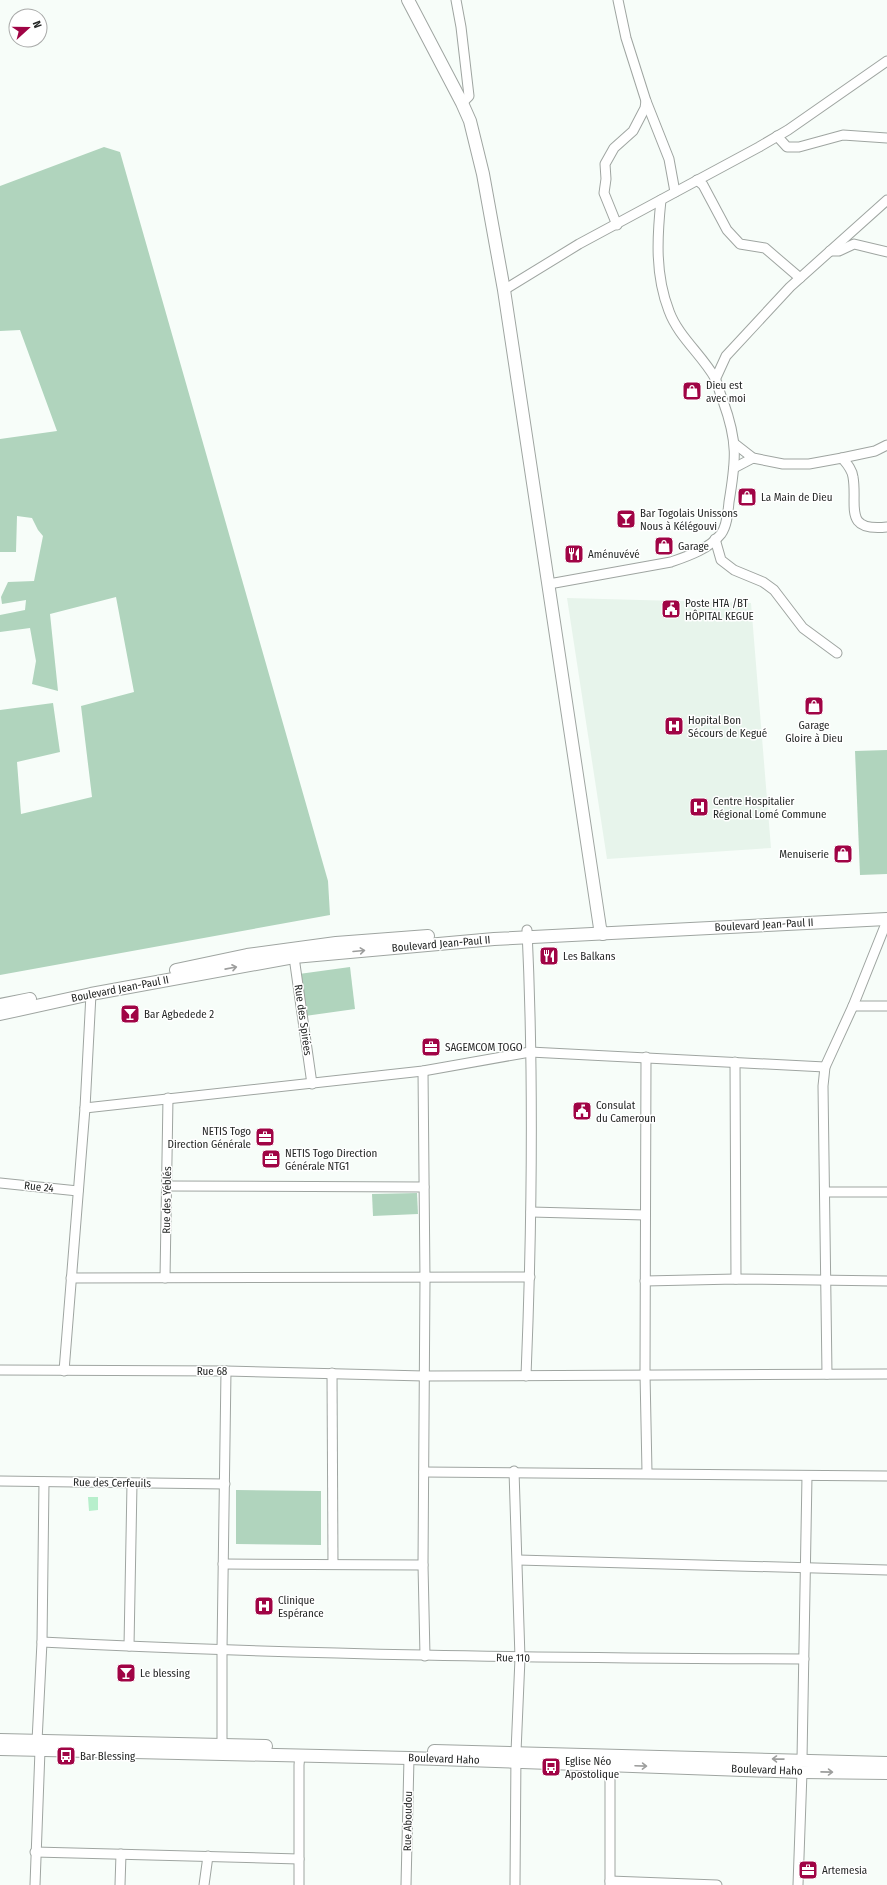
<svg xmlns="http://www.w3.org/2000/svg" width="887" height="1885" font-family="'Fira Sans Condensed',sans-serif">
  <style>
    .built { fill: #e7f4eb }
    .green { fill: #b0d4bd }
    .water { fill: #b7efcc }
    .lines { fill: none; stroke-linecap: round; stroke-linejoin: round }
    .street-casing { stroke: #9fa5a1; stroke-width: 11 }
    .secondary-casing { stroke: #9fa5a1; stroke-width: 14 }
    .street { stroke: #fff; stroke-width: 9 }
    .secondary { stroke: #fff; stroke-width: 12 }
    .oneway { stroke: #9d9e9d }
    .labels { text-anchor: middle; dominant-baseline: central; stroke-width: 3; stroke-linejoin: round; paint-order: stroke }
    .poi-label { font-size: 11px; fill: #252726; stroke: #fff; text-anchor: start }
    .street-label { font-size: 11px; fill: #252726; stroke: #fff }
  </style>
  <rect width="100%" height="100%" fill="#f7fdf9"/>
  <polygon class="built" points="567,598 751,603 771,848 607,859"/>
  <g class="green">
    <polygon points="104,147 120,152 328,881 330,915 0,975 0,710 53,703 60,752 17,762 21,814 92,797 81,706 134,692 116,597 50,614 58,691 32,684 36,661 30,628 0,632 0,615 25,610 26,600 2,604 1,597 8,582 34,581 43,536 38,530 32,518 17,516 16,552 0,552 0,439 57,431 20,330 0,331 0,186"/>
    <polygon points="887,750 887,874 860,875 855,751"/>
    <polygon points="350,967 355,1009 305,1016 299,974"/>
    <polygon points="417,1193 418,1214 373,1216 372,1194"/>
    <polygon points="236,1490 321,1491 321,1545 236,1544"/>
  </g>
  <polygon class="water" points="88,1497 98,1497 98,1510 89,1511"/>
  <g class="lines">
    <g class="street-casing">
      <g id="street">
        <polyline points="456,0 461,27 469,96 462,103"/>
        <polyline points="618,0 626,38 646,101 669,159 675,192"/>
        <polyline points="777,136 787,147 799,147 843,135 887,138"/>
        <polyline points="697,180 703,185 727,230 740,244 765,248 800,278"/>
        <polyline points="617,225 604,193 606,179 605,164 614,148 633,131 645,108 646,101"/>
        <polyline points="830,251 839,251 854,244 887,252"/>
        <polyline points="504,290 579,244 759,147 788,130 887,61"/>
        <polyline points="715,380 726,356 790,287 887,200"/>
        <path d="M735,444L753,458L783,464H809L842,458C847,464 852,469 853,477C858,505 842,532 887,527"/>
        <polyline points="842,458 875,451 887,445"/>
        <polyline points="734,468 753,458"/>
        <polyline points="715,539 721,560 734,570 763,582 774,590 803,628 837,653"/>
        <path d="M549,584L671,562C688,556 709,549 721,534C727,526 728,512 729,502C736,460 738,442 723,401C720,394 718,385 715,378C702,355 678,336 669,311C655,275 657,238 661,200"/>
        <polyline points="294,957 312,1084"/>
        <polyline points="853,1006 887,1006"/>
        <polyline points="646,1057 645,1374 647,1472"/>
        <polyline points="735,1062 736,1279"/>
        <polyline points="423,1071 425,1279 423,1565 425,1656"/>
        <polyline points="85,1108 423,1071 530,1052 825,1067"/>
        <polyline points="0,1183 78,1191"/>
        <polyline points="168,1186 424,1187"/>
        <polyline points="825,1192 887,1192"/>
        <polyline points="531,1212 645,1215"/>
        <polyline points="71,1278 530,1277"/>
        <polyline points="165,1278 168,1098"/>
        <polyline points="645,1281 736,1279 887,1281"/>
        <polyline points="0,1370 226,1371 424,1376 887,1374"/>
        <polyline points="64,1371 85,1108 91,994"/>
        <polyline points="332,1373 333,1564"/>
        <polyline points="827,1374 823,1086 825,1067 853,1006 887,921"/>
        <path d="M526,1376C532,1228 534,1079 527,930"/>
        <polyline points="514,1471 520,1658 516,1752 515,1885"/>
        <polyline points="424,1472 887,1476"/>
        <polyline points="0,1481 225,1484"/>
        <polyline points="518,1560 887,1570"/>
        <polyline points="223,1564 423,1565"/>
        <path d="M42,1642C295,1655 550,1658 804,1659"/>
        <polyline points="129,1646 132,1484"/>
        <polyline points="37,1741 42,1642 44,1482"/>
        <polyline points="222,1752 222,1649 226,1371"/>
        <polyline points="802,1759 807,1476"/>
        <polyline points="35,1852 299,1859"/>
        <polyline points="610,1881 717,1885"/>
        <polyline points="35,1885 40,1750"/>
        <polyline points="120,1885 121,1854"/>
        <polyline points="204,1885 208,1856"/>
        <polyline points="299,1885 299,1765 300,1755"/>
        <polyline points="406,1885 409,1758"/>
        <polyline points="610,1885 610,1765"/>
        <polyline points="798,1885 802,1772"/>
      </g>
    </g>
    <g class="secondary-casing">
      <g id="secondary">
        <polyline points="408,0 462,103 470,121 483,174 504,290 600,928 603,934"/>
        <polyline points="176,970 247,955 336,943 428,936"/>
        <polyline points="0,1005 30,999"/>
        <polyline points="0,1014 91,994 294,957 494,939 887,919"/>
        <polyline points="0,1740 266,1746"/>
        <polyline points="0,1749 409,1758 802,1772 887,1773"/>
        <polyline points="434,1751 887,1763"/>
      </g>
    </g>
    <use href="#street" class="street"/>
    <use href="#secondary" class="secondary"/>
  </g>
  <defs><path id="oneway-shaft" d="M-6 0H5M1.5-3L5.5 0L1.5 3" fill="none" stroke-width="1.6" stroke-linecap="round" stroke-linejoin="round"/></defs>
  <g class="oneway">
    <use href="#oneway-shaft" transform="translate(359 951) rotate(-5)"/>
    <use href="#oneway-shaft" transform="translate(231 968) rotate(-11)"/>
    <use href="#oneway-shaft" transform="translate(778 1759) rotate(-179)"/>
    <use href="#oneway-shaft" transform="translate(641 1766) rotate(2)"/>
    <use href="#oneway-shaft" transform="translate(827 1772) rotate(1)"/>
  </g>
  <defs>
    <g id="shop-square" transform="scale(1)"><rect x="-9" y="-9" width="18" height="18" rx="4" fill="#a00445" stroke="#fff"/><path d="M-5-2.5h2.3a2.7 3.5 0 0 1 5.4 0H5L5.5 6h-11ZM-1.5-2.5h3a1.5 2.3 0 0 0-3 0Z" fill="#fff"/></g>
    <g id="bar-square" transform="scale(1)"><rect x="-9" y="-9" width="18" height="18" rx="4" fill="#a00445" stroke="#fff"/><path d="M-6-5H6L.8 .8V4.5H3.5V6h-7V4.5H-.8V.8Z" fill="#fff"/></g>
    <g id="restaurant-square" transform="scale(1)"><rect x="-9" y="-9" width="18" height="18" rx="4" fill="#a00445" stroke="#fff"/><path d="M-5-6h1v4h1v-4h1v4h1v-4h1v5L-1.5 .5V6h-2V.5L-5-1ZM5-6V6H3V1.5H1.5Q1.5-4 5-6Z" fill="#fff"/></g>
    <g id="civic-square" transform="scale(1)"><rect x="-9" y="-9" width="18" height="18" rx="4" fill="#a00445" stroke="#fff"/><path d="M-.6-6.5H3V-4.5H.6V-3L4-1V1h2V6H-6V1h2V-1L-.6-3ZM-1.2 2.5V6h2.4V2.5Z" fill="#fff"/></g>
    <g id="hospital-square" transform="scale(1)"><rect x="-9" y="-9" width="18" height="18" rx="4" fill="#a00445" stroke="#fff"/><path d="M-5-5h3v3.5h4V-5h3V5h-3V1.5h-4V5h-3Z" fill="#fff"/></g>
    <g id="office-square" transform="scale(1)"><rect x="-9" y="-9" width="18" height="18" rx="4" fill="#a00445" stroke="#fff"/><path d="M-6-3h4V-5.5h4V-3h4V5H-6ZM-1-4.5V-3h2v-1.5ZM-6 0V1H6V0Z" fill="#fff"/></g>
    <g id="bus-square" transform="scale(1)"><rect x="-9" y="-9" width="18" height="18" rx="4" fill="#a00445" stroke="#fff"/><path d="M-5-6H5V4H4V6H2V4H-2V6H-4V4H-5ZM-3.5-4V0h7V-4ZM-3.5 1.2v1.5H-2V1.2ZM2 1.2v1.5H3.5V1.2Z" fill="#fff"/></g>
  </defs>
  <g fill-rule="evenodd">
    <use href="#shop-square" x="692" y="391"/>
    <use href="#shop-square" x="747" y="497"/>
    <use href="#bar-square" x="626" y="519"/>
    <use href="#shop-square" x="664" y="546"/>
    <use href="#restaurant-square" x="574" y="554"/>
    <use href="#civic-square" x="671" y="609"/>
    <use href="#shop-square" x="814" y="706"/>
    <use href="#hospital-square" x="674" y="726"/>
    <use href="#hospital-square" x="699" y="807"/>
    <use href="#shop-square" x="843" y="854"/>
    <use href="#restaurant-square" x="549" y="956"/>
    <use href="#bar-square" x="130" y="1014"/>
    <use href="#office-square" x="431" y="1047"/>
    <use href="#civic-square" x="582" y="1111"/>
    <use href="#office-square" x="265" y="1137"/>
    <use href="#office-square" x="271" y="1159"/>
    <use href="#hospital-square" x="264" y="1606"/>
    <use href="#bar-square" x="126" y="1673"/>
    <use href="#bus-square" x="66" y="1756"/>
    <use href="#bus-square" x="551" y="1767"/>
    <use href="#office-square" x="808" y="1870"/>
  </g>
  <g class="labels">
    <g class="poi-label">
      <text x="706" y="385">Dieu est<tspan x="706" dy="13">avec moi</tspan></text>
      <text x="761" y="497">La Main de Dieu</text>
      <text x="640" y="513">Bar Togolais Unissons<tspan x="640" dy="13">Nous à Kélégouvi</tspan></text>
      <text x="678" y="546">Garage</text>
      <text x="588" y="554">Aménuvévé</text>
      <text x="685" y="603">Poste HTA /BT<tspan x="685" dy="13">HÔPITAL KEGUE</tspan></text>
      <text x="688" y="720">Hopital Bon<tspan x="688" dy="13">Sécours de Kegué</tspan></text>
      <text x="814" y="725" text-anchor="middle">Garage<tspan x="814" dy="13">Gloire à Dieu</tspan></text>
      <text x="713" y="801">Centre Hospitalier<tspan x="713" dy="13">Régional Lomé Commune</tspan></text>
      <text x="829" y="854" text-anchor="end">Menuiserie</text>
      <text x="563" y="956">Les Balkans</text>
      <text x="144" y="1014">Bar Agbedede 2</text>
      <text x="445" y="1047">SAGEMCOM TOGO</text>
      <text x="596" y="1105">Consulat<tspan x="596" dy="13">du Cameroun</tspan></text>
      <text x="251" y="1131" text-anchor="end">NETIS Togo<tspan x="251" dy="13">Direction Générale</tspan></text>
      <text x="285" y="1153">NETIS Togo Direction<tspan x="285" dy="13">Générale NTG1</tspan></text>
      <text x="278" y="1600">Clinique<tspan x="278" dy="13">Espérance</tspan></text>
      <text x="140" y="1673">Le blessing</text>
      <text x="80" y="1756">Bar Blessing</text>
      <text x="565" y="1761">Eglise Néo<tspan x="565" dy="13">Apostolique</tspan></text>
      <text x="822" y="1870">Artemesia</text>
    </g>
    <g class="street-label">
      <text transform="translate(764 925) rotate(-3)">Boulevard Jean-Paul II</text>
      <text transform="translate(441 944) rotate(-5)">Boulevard Jean-Paul II</text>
      <text transform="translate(120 989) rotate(-11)">Boulevard Jean-Paul II</text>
      <text transform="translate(303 1020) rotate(82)">Rue des Spirées</text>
      <text transform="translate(39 1187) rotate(6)">Rue 24</text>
      <text transform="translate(167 1200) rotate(-89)">Rue des Yéblés</text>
      <text x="212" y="1371">Rue 68</text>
      <text transform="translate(112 1483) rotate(1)">Rue des Cerfeuils</text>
      <text transform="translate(513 1658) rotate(1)">Rue 110</text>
      <text transform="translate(444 1759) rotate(2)">Boulevard Haho</text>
      <text transform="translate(767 1770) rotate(2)">Boulevard Haho</text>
      <text transform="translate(408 1821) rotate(-89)">Rue Aboudou</text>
    </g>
  </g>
  <g transform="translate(28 28) rotate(69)"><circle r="19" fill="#ffffff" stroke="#a8a9a8"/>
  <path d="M0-3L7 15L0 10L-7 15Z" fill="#a00445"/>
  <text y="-6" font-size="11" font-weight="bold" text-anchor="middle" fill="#252726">N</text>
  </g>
</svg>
